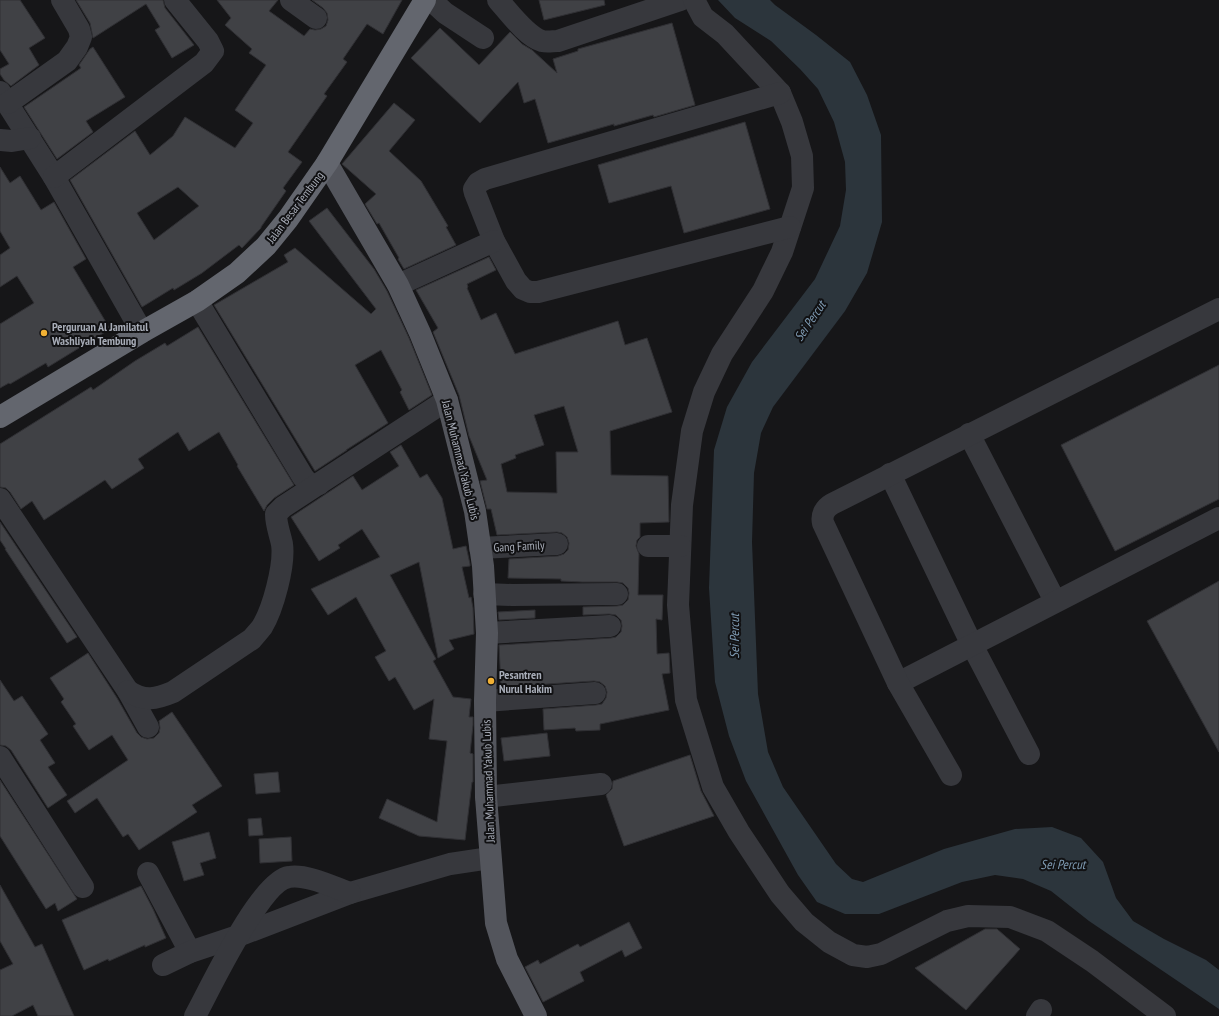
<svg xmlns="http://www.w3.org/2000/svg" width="1219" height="1016" font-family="'PT Sans Narrow',sans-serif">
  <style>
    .water { fill: #2c353c }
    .building { fill: #404145; stroke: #303034; fill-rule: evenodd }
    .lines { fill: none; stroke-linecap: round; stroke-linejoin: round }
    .minor { stroke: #37383d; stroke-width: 22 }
    .major { stroke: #53555c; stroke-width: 22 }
    .highway { stroke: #63666e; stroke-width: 22 }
    .poi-dot { fill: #f2b134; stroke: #111113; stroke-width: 1.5 }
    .labels { text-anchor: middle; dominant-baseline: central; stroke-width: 4; stroke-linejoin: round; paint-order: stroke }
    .street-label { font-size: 12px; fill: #a8adb8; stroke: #111113 }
    .poi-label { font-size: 12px; font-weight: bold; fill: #a8adb8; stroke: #111113; text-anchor: start }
    .water-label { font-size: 13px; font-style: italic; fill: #7f9bb3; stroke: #111113 }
  </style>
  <rect width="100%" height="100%" fill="#161618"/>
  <polygon class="water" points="718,0 770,0 775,5 816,35 850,62 867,95 881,135 882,222 867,273 845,311 773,407 761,433 754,473 752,542 758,694 768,752 783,787 836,864 852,879 863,882 944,849 1015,829 1052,827 1081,838 1103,862 1116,898 1133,921 1164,939 1206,960 1219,970 1219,1009 1089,921 1051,891 1023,879 995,875 962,882 879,914 845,914 817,902 798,875 746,781 729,736 715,682 709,588 714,450 727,407 752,362 815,279 840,226 846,190 845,162 834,122 818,89 800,69 771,41 735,18"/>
  <g class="building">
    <polygon points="0,0 20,0 45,38 29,48 39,65 11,86 4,80 0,74 0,69 9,64 0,50"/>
    <polygon points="76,0 163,0 165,8 194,45 172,58 155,30 160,27 146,4 93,38 90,23"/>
    <path d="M217,0H278L269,11L304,36L310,29L315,30L321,29L326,26L328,20L327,13L323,8L312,0H402L383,34L367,24L343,59L347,62L324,94L327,96L288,152L302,162L283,188L286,191L261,227V228L242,248L239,245L202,273L174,290L173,288L142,307L70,180L135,131L150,155L173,136L185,117L235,148L253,123L235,110L266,65L249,53L252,49L225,25L231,18ZM178,187L199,206L154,240L137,213Z"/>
    <polygon points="539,0 604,0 605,5 544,20"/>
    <polygon points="672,23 695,105 654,117 653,115 614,126 614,124 548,143 535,99 524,103 518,82 480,123 411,58 440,28 479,65 510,32 522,44 532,50 557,73 553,59 578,51 578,49"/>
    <polygon points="93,47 125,97 86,121 93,132 57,159 24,107 81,68 79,65 90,49"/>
    <polygon points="394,103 415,120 389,151 421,181 448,226 446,227 456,245 404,269 398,259 399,258 379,223 377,224 365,204 376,194 342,164"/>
    <polygon points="745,122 770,209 684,233 671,186 609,203 598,165"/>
    <polygon points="0,167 10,183 20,176 41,210 54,202 86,259 73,267 110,329 48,367 46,363 10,384 9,383 0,388 0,324 34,303 17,276 0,287 0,255 10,248 0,231"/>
    <polygon points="327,208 374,269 387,291 409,338 432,395 409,410 400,392 402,390 381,350 355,365 388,423 346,450 347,450 315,471 214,305 288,262 284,255 295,248 371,314 376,309 309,221"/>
    <path d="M489,257L496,270L467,284L468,287L467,288L481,320L496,313L515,354L618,321L625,345L647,338L672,412L610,431L611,475L668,476L669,522L640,523V537L637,540L636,546L639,554L638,595H663L662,620L656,619L657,654L669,653L670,673L662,674L669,710L600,724V730L576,731L575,728L544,730L543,709L596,705L602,704L606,698L607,692L605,686L600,682L594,681L501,687L499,645L611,638L616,637L621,632L622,626L621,620L616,615L609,614L583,615V607L617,606L623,605L628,600L629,593L628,588L623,583L617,582H582L561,581V579L508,578L509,559L558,556L564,554L568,550L569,543L567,537L562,533L557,532L497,535L491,509H487L480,481L487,480L469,436L459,395L433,332L438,328L416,290ZM564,406L578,452H556L557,493L507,492L501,464L516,458L515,455L544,445L534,415Z"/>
    <polygon points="198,327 294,485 274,498 267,505 264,511 237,466 238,465 219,432 189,451 178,432 138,459 144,468 112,489 105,480 44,520 32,501 21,509 10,492 6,488 0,487 0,444 91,387 93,390 135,361 165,343 167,346"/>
    <polygon points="1219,365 1219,499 1115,551 1061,445"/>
    <polygon points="401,445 420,478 427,474 442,498 453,549 466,546 470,564 470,566 462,567 469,598 471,597 473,608 474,634 449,640 454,649 438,658 419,562 390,575 436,659 433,661 453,697 471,699 469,717 473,717 473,725 470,753 473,754 473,782 472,782 465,840 419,836 379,818 387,799 437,822 447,741 429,739 434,699 414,710 395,677 389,681 375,657 386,651 356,597 328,615 311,589 380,557 362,529 338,545 340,548 319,561 291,517 353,476 362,490 399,466 390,452"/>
    <polygon points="0,522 77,637 67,643 5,549 6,549 0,540"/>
    <polygon points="1219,581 1219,752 1147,621"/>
    <polygon points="535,610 535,618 499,620 498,612"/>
    <polygon points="88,653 117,698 137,733 141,737 147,739 154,738 159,733 160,728 159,721 172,712 222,786 192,805 197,812 139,850 128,834 123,837 97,798 75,813 67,801 128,760 112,735 89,750 73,726 76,724 61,702 64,699 50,678"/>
    <polygon points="0,680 14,701 22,696 48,734 40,740 55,763 48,767 67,795 48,808 11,750 6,746 0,745"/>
    <polygon points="547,733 550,756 504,761 501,738"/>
    <polygon points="690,755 701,791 714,816 624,846 606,795 612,789 613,781"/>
    <polygon points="278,772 280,792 256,794 254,774"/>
    <polygon points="0,780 77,899 58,911 55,903 46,909 0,836"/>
    <polygon points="261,818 263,835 249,836 248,819"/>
    <polygon points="209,832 216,858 200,863 204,875 184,881 172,842"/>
    <polygon points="291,837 292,861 260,863 259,839"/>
    <polygon points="0,885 35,947 42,944 74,1016 38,1016 33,1005 12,1016 0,1016 0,970 13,964 0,941"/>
    <polygon points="141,886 153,909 166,938 145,947 145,945 109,961 108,959 84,970 62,920"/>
    <polygon points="629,922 642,948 625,957 622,950 580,972 584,981 543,1002 525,967 538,960 540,964 578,944 580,947"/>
    <polygon points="985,929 997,929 1020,949 966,1010 915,968"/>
  </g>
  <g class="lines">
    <g class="minor">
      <polyline points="291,0 316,18"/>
      <polyline points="431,0 445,13 483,38"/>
      <path d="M498,0C509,12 526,36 542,41C547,42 553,41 558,41L680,0"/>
      <polyline points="694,0 703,17 725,34 780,93 792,122 802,156 803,188 782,252 763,291 722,354 704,392 692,431 682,505 678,605 686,700 713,787 739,832 780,894 804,922 829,942 853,955 867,957 881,954 947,921 968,916 1010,917 1047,931 1092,961 1165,1016"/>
      <polyline points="0,92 54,177 142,332"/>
      <polyline points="780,93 485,179 478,183 474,189 475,193 494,241 516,281 523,289 530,292 538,292 790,227"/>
      <polyline points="8,103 67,61 77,47 81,37 79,29 62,0"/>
      <polyline points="0,140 12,141 30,138"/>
      <polyline points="54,177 204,63 213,51 208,41 175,0"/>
      <polyline points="398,285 494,241"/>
      <path d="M197,301L303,477C308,483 311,486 319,484"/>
      <polyline points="969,434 1055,601"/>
      <polyline points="890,474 972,645 1029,754"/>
      <polyline points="0,499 128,691 148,727"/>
      <polyline points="648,546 680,546"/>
      <polyline points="480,548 557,544"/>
      <polyline points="484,594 512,595 617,594"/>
      <polyline points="487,633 610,626"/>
      <polyline points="898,683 1219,518"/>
      <path d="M128,691C145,702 156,699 173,692L252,639C255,635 259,631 262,627C273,609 285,565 282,544C280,534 276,525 276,514L283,507L447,400"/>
      <polyline points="485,701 595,693"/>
      <polyline points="0,757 83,887"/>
      <path d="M951,775L898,683L823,523C821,515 825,508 832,504L1219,309"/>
      <polyline points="486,797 601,784"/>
      <polyline points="148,873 190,952"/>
      <polyline points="163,965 190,952 238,936 350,893 450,864 490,858"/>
      <path d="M195,1016C210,989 260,881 289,877C307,874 333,887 350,893"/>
      <polyline points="1037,1016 1041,1010"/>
    </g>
    <polyline class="major" points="327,163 398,285 420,333 447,400 475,511 483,566 487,633 485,701 486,797 496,923 507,959 536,1016"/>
    <polyline class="highway" points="0,417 142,332 197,301 237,273 266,246 288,219 327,163 425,0"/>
  </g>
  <g class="poi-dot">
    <circle cx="44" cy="333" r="4"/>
    <circle cx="491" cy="681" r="4"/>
  </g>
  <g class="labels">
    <g class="street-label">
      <text transform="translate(295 207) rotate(-53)">Jalan Besar Tembung</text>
      <text transform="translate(461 460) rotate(76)">Jalan Muhammad Yakub Lubis</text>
      <text transform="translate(519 546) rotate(-3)">Gang Family</text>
      <text transform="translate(488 781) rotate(-92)">Jalan Muhammad Yakub Lubis</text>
    </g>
    <g class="poi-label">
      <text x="52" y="326">Perguruan Al Jamilatul<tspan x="52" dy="14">Washliyah Tembung</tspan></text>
      <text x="499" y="674">Pesantren<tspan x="499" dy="14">Nurul Hakim</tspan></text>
    </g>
    <g class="water-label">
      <text transform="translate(810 321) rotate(-56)">Sei Percut</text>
      <text transform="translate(734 636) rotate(-90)">Sei Percut</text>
      <text x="1063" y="864">Sei Percut</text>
    </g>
  </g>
</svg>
